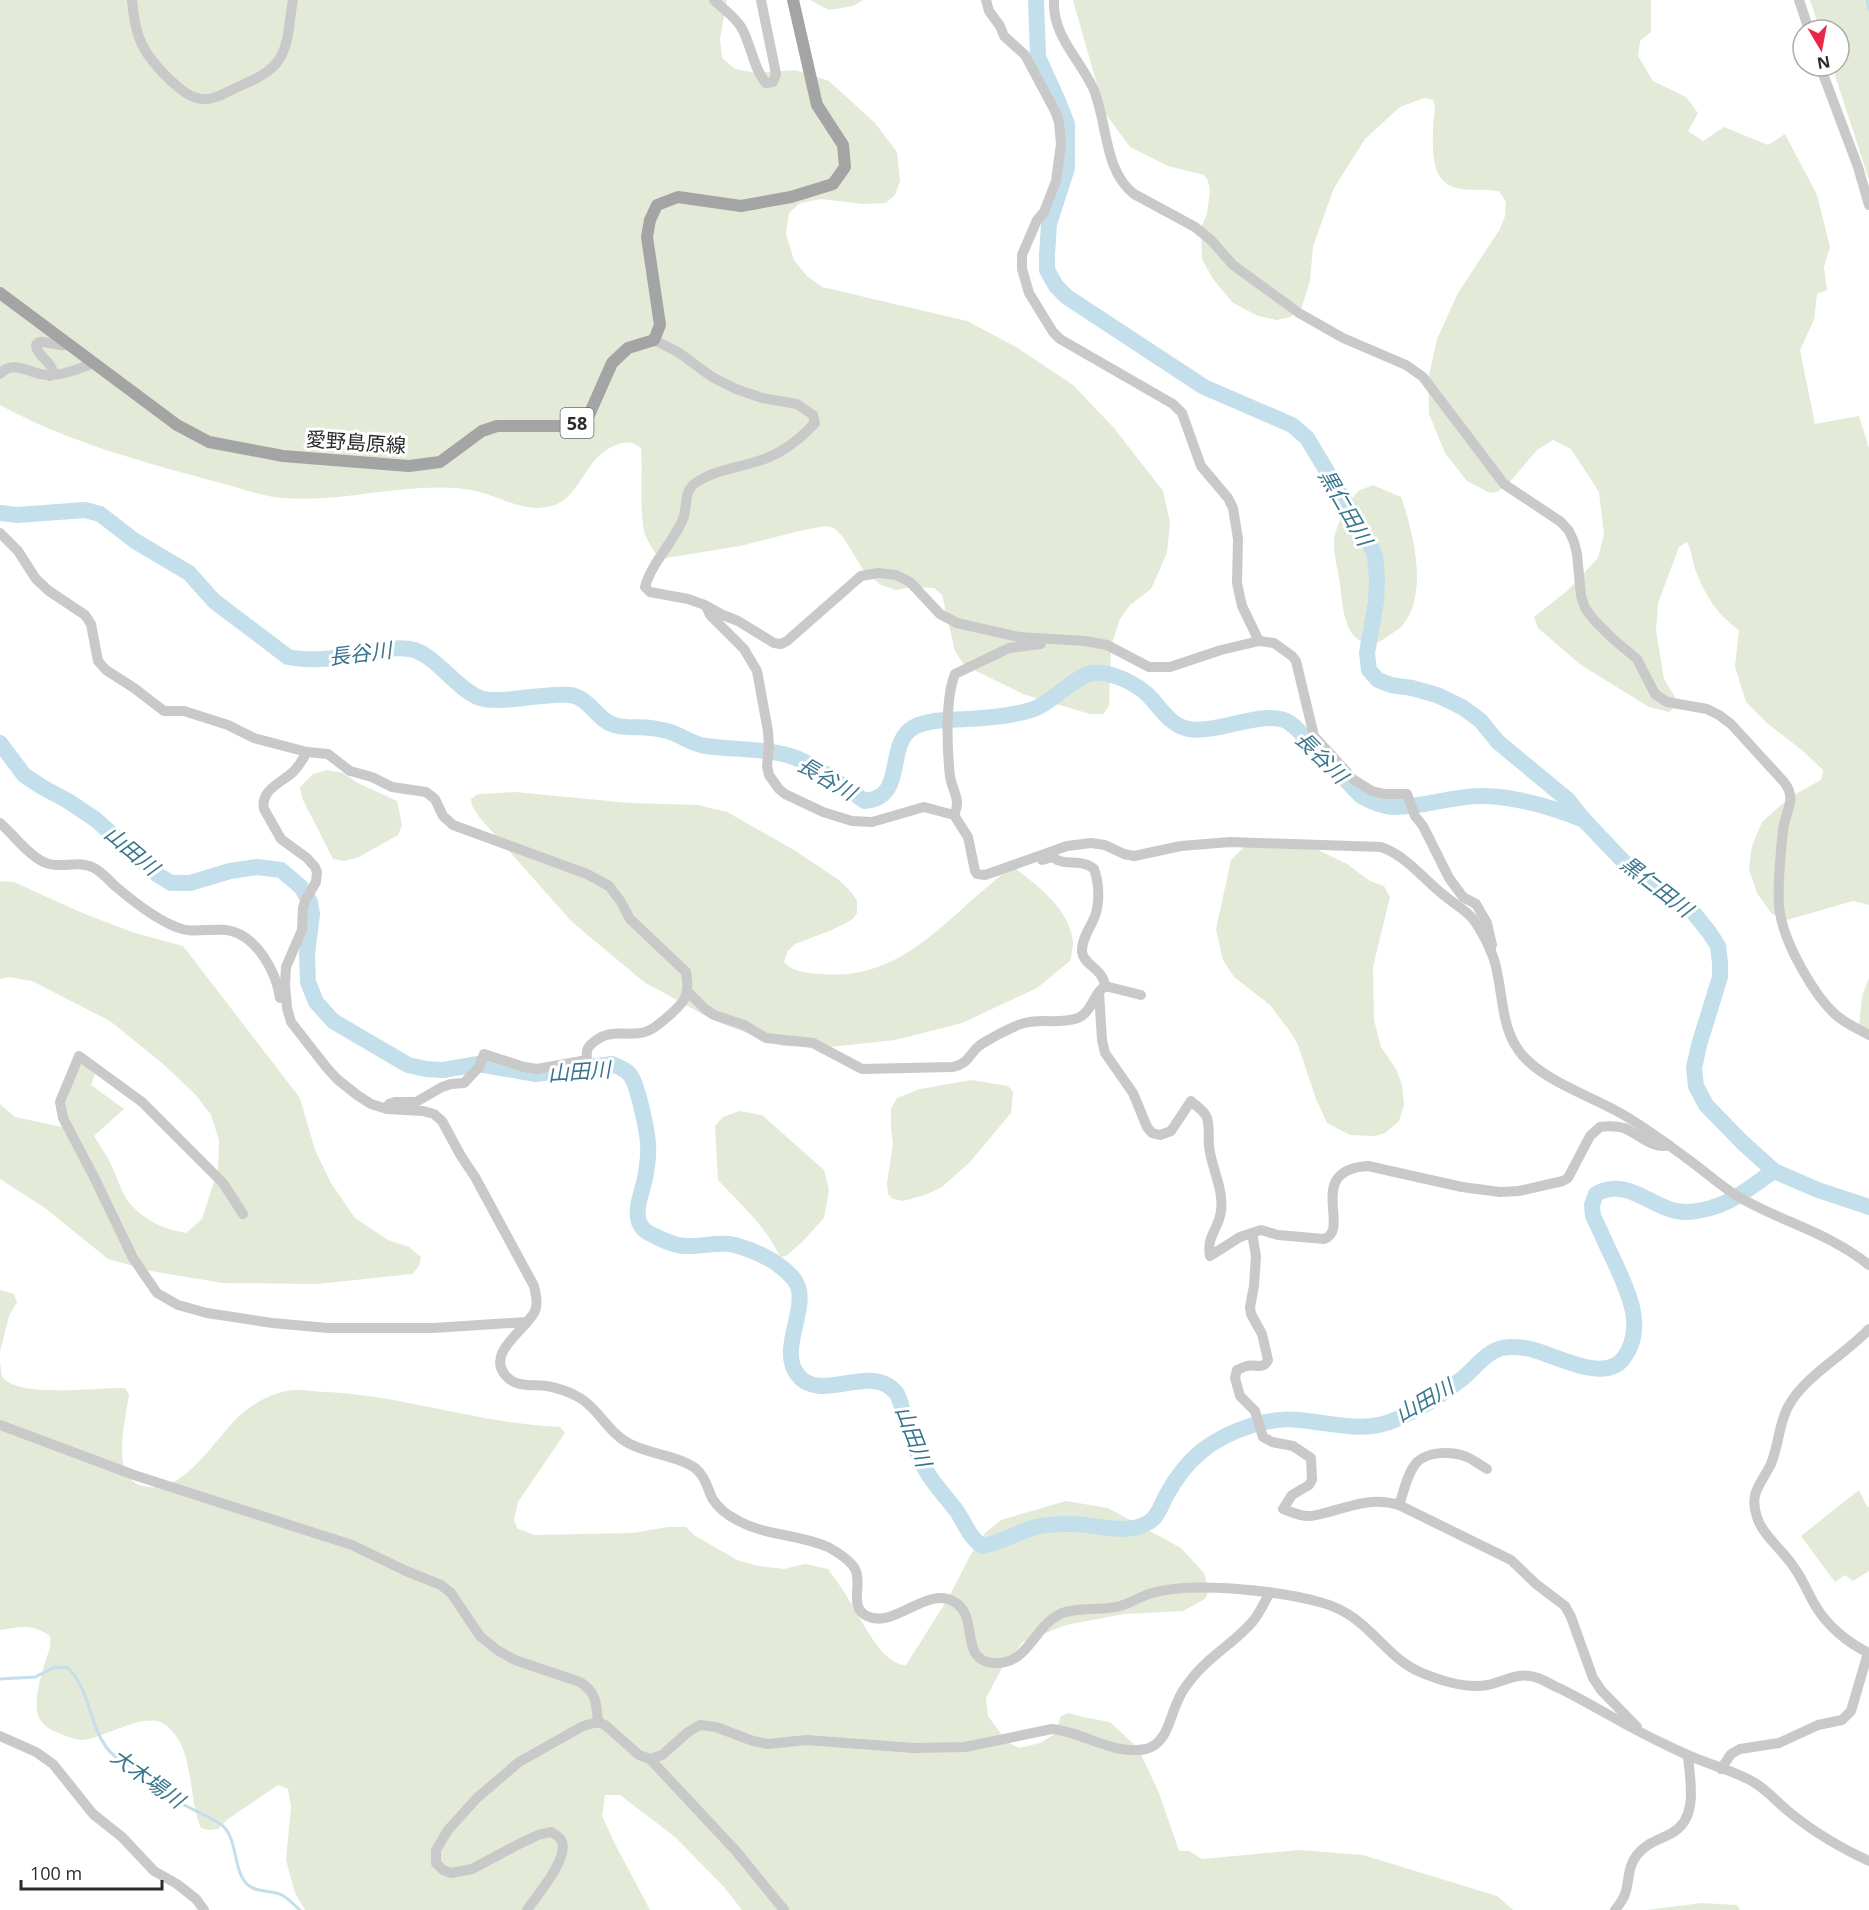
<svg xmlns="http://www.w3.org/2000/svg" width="1869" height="1910" font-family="'Open Sans','Noto Sans JP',sans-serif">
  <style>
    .green { fill: #e3ead8 }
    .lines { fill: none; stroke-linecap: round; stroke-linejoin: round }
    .stream { stroke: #c3dfeb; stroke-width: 3 }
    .river { stroke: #c3dfeb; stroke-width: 16 }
    .minor { stroke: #c9c9c9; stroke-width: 10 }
    .major { stroke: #a4a4a4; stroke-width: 12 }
    .labels { text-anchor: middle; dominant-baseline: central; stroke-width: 6; stroke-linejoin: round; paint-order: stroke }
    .shield { fill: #fff; stroke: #6b6b6b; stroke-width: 1.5 }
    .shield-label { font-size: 18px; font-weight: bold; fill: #2c2c2c }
    .street-label { font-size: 20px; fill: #2c2c2c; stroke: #fff }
    .water-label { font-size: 21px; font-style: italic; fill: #38758f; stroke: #fff }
  </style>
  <rect width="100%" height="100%" fill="#fff"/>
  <g class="green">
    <path d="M0,0H727L720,38L722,58L735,69L756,73L795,70L829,81L875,123L897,152L900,181L895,195L886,203L863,204L821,199L800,203L789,213L786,234L794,260L807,276L822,287L967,321L1016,347L1073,385L1114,428L1163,491L1170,522L1167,553L1151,589L1130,605L1120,619L1111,646L1109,706L1103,714H1090L1023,694L964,665L955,651L942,595L934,588L912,587L896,590L881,585L864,571L843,537L834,528L826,526L799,531L740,546L666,558L655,553C651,546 646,538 644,531C639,504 643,475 641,448C632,442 626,441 616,445C588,456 585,483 564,500C556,506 548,507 538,508C513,508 489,491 464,489C404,482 344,503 283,498C264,497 237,487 217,482C143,462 67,442 0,405Z"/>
    <polygon points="810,0 863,0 853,6 829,10"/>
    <path d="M1073,0H1651V32L1640,41L1638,56L1653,81L1686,97L1698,113L1688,131L1703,141L1724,127L1768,145L1785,134L1817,195L1830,247L1824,267L1827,290L1817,294L1814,320L1800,350L1815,424L1859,416L1869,448V905L1853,901L1787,920L1772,914L1757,893L1749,869L1752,846L1762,822L1790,797L1821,780L1823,770L1803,751L1768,724L1746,702L1735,667L1739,630C1718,616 1704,594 1695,569C1692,560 1692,551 1687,542L1679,547L1658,603L1656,631L1664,679L1675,697V707L1669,712L1649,707L1581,665L1538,628L1534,617L1567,591L1598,558L1604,534L1599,492L1571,449L1553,440L1537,450L1509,483L1497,492L1490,493L1467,481L1445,453L1429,414L1428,380L1437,339L1458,293L1500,229L1505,216L1506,202L1499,191C1485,189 1469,191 1457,188C1430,182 1433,149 1433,128C1433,118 1437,109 1433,100L1424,98L1400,107L1365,139L1334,188L1313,246L1310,280L1302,307L1290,317L1277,320L1258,316L1233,303L1213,279L1202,259L1201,228L1207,214L1210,190L1208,181L1204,175L1168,166L1130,147L1105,113Z"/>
    <polygon points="1810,0 1869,0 1869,180 1832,66 1839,66 1839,30 1820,30"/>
    <path d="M1373,485L1401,497C1413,532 1428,589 1405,622C1401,629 1390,634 1384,639C1375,645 1362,645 1354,636C1343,623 1342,600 1340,584C1338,570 1334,556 1334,543C1333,530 1350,497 1360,490C1364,488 1369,487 1373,485Z"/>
    <polygon points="327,770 343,773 358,783 397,801 402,825 398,835 359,857 344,861 333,859 302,798 300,787 313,774"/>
    <path d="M515,792L630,803L698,805L727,812L794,850L839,880L852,893L857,901V913L853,919L832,930L795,944L787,952L784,962C795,973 808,973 822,974C887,980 929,939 973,899C986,888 999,877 1012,866C1036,884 1070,909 1073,942C1073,947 1071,955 1071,960L1037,988L962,1023L895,1040L830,1047L781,1046L715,1021L644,982L572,922L480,818L472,806L471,799L476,795L481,794Z"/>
    <polygon points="1310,846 1347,864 1370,881 1384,886 1390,897 1373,967 1374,1020 1381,1047 1396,1069 1402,1085 1404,1105 1399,1121 1385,1133 1375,1136 1350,1135 1327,1123 1316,1099 1298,1045 1289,1030 1270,1005 1234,977 1223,960 1216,929 1231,860 1244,847"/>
    <path d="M0,881L14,882L80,912L135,933L183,946L300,1098L315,1150L331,1183L355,1218L388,1240L409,1247L421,1257L419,1266L412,1274L317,1284L223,1283L151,1271L108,1259L45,1208L0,1179V1104L15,1117L71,1129L63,1109L81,1062L96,1071L91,1085L124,1109L94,1136C101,1147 108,1157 113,1169C119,1181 122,1196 132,1206C146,1221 166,1230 186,1233L202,1219L218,1169L219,1140L211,1115L195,1094L162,1063L110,1021L32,981L9,977L0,979Z"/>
    <polygon points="1869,978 1869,1035 1859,1027 1862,996"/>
    <polygon points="971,1080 1008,1086 1013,1092 1011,1113 970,1162 942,1187 925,1195 903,1201 893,1199 888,1194 887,1183 893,1144 891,1128 891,1109 897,1098 920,1089"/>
    <path d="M739,1111L762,1115L824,1170L829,1190L824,1218L802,1242L786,1256L780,1257C766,1226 741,1205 718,1180L715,1126L723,1117Z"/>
    <polygon points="0,1290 14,1294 17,1302 9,1316 0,1352"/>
    <path d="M0,1363C1,1366 1,1373 2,1376C15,1399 100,1387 125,1388L129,1395C126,1418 111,1470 137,1484C140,1486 146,1486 150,1487C188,1492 219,1431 246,1410C258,1401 272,1394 286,1391C299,1388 314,1392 327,1392C406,1396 481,1424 560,1427L565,1433L518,1502L514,1520L517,1528L534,1535L632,1533L668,1527H686L694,1535L737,1560L758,1566L784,1569L805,1564L828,1569C835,1579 843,1589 849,1600C861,1618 882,1666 906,1665L949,1597L971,1554L985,1533L1001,1520L1066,1501L1108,1508L1181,1548L1204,1573L1209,1590L1205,1599L1183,1611L1124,1614L1066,1625L1023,1642L1002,1668L986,1698L988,1716L1007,1742L1019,1748L1040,1743L1055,1734L1061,1716L1069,1713L1083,1717L1110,1722L1138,1748L1159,1793L1179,1851H1189L1202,1859L1299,1850L1363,1855L1497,1896L1513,1910H742L724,1887L675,1837L620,1795H605L602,1816L615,1844L650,1910H305L295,1893L286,1860L291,1807L288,1789L278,1785L228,1819L218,1829L209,1830L201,1828C187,1797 196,1751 167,1726C146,1708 104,1740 80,1740C72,1739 62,1734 54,1731C46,1728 38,1720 37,1711C35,1697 40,1679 44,1666C47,1653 52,1650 50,1636C32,1623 21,1627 0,1630Z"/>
    <polygon points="1859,1490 1867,1507 1869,1507 1869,1571 1853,1581 1845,1575 1835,1582 1801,1536"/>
    <polygon points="1701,1903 1737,1905 1740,1910 1647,1910"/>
  </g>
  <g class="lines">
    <g class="stream">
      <polyline points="1867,0 1869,10"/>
      <path d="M0,1679L35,1677L53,1668L67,1667C90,1688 88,1723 107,1748C118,1763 141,1769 156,1780C165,1786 169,1797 179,1802C190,1809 214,1818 223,1826C238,1840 233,1872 248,1885C257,1893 272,1890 282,1895C289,1899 294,1905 300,1910"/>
    </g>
    <g class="river">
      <polyline points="1036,0 1038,57 1058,101 1067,124 1067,168 1049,224 1047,255 1047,270 1056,286 1067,297 1204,387 1292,425 1307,438 1367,538 1375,556 1377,578 1376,602 1367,653 1369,670 1378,680 1391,685 1412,688 1437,695 1462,707 1480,720 1498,742 1568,800 1584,820 1624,862 1644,879 1692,911 1709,932 1718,946 1720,963 1720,977 1699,1045 1694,1068 1696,1086 1706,1105 1742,1142 1774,1171 1818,1190 1869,1207"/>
      <path d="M0,513L17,515L85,510L100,514L135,541L189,573L214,601L288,657C308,661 331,659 352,656C372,653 389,646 410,649C433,652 456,689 480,698C501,705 545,692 570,695C589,697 597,720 614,725C626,729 639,726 651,728C658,729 666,730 673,733C684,737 694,745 706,746C733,750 761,748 787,755C813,762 842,786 865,801C908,797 884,744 914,727C929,719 951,720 968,719C989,718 1011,716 1031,710C1050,705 1075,675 1093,673C1111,671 1135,683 1148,695C1160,707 1170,726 1189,729C1216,734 1260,711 1284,720C1288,721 1292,725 1295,727L1361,796C1370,801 1381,806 1392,807C1423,808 1453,795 1484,796C1518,797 1552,807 1584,820"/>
      <path d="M0,743L24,775L42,787L68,801L95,819L158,875L171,883H190L230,871L257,867L281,870L301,887L310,902L312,914L307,954L308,982L316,1002L333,1021L408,1065L426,1069L443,1070L478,1064L536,1074L612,1064C619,1067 627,1070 631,1076C638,1087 648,1133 648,1146C649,1155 647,1165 646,1173C644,1188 634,1208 639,1222C642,1230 648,1233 655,1236C665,1241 675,1246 685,1246C702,1247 718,1241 735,1245C756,1251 779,1262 793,1278C814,1302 777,1347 797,1374C820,1406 872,1360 897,1394C900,1399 901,1406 903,1411C908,1426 912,1440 918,1454C926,1476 942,1492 956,1510C965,1523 969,1537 982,1546C999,1543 1013,1535 1029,1529C1040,1525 1057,1524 1069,1524C1095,1523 1125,1537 1149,1522C1158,1517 1161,1505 1166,1496C1186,1459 1210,1439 1250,1426C1266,1421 1283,1418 1299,1420C1333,1423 1365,1434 1397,1419C1420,1409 1443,1394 1463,1378C1475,1368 1486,1352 1502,1348C1508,1347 1518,1347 1525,1348C1550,1351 1602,1385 1623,1359C1646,1329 1629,1294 1616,1265C1608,1249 1601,1232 1593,1216L1592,1205L1596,1194C1630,1175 1655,1214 1688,1212C1727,1209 1744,1191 1774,1171"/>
    </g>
    <g class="minor">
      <path d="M132,0C135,38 143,54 170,80C179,88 188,97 201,99C214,101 228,91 240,86C254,80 272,72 280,58C290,41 289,19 293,0"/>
      <path d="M714,0C723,9 734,16 741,27C751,43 754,71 766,83L773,82L776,74L761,0"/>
      <polyline points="986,0 989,11 1000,26 1004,36 1025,55 1055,111 1059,122 1061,144 1056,181 1044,212 1037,220 1022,255 1022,269 1029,293 1053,332 1060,339 1173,404 1182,413 1201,466 1228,498 1233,508 1238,539 1237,583 1242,606 1259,641"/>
      <path d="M1054,0C1052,35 1079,58 1093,88C1108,122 1103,170 1134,194L1195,227L1211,240L1233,265L1299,313L1343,338L1406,365L1423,377L1504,484L1561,522L1569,531L1574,542L1577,554L1581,596L1585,608L1594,620L1613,639L1637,659L1655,694L1667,702L1707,709L1719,715L1731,724L1784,782C1798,800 1785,811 1783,830C1781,851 1776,893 1780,913C1785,944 1814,996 1837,1016C1847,1024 1858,1029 1869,1035"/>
      <polyline points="1799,0 1809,30"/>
      <polyline points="1820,66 1858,167 1869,205"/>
      <path d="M654,340L678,352L712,377L736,389L762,398L797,404L813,415L815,423C800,439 780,455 758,461C738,468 715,470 697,482C683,490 688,506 683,519C673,543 652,562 645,587L650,592L688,599L705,605L723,615L738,621L774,643L781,644L787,641L861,576L878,573L896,575L910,582L940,614L957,623L1019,637L1085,641L1107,645L1149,667H1170L1221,650L1259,641L1274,643L1292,656L1296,661L1314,736L1354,780L1372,791L1385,794H1407L1415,816L1423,826L1449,878L1463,897L1476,904L1487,923L1492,945L1490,950"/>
      <path d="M0,374C14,358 31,375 48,375C63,376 80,368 94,363"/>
      <path d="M50,376L53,372C51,360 37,357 36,345L39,342C49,341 58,347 70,345"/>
      <path d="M0,533L18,551L36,579L49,591L85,615L91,624L98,661L106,670L134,688L164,711H184L228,725L254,738L307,752L328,754L350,771L372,777L392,787L426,792L435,799L443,816L453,825L587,874L609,886L621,902L630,919L686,972C691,997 683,1004 665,1019C659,1024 653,1030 645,1032C628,1037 611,1028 595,1041C587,1047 586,1050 587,1060L537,1069L524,1067L484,1054L479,1067L464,1083L451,1084L442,1087L416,1102H395L389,1104L387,1109"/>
      <path d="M707,608L710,615L744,649L757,671L768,731L769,746L767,766L769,775L779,789L785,794L823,812L852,821L872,822L924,807L954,815L968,837L975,871L977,874L985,875L1067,846L1091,843L1105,845L1124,854L1134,856L1181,846L1230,842L1381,847C1407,856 1423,879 1445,896C1454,904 1465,909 1473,919C1482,931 1491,949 1495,963C1504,996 1500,1031 1524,1057C1547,1082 1593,1097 1622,1114C1648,1129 1673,1148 1697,1166C1710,1176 1723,1187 1737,1196C1781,1222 1828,1232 1869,1265"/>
      <path d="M307,752C303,759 299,766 293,772C281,783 260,790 264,809L281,839L307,858L315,867L317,872L316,882L305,901L303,908L302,930L286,967L285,985L287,1008L291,1022L327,1068L337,1079L357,1095L371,1104L387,1109L423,1111L434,1114L442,1121L461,1156L475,1177L534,1286C536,1295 538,1303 535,1311C526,1330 485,1353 506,1376C517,1388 533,1384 547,1386C558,1388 570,1392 580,1398C599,1409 609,1434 630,1444C649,1454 679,1456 695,1468C705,1476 707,1487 712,1498C718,1508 727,1515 737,1520C765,1536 799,1534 828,1547C837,1552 850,1560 855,1569C863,1584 848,1607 867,1616C895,1630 928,1583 956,1603C979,1618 959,1660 993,1663C1028,1666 1034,1626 1060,1614C1075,1607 1102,1611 1120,1606C1131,1603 1141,1596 1152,1593C1193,1581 1282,1591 1323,1603C1369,1616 1383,1656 1420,1672C1441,1681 1465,1689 1488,1685C1505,1681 1519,1671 1538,1678C1546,1681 1553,1686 1561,1689C1595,1706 1626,1726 1660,1742C1676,1750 1691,1757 1708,1763C1723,1769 1741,1774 1755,1783C1768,1791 1777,1802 1788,1811C1812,1831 1841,1848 1869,1861"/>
      <path d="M954,815C962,800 952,791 950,776C947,750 945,698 955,674L1009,648L1041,644"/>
      <path d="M0,823C14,835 32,860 49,864C64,868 80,860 94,868C102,872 109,880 115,886C133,901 154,918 176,927C192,934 209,928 226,930C256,934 276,971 280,998"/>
      <path d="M1042,860L1053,857C1062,867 1083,858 1094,869C1099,882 1100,903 1095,916C1091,927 1081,939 1082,952C1084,966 1103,968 1105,986"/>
      <path d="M688,992L705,1009L714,1015L744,1025L766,1038L813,1043L862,1069L952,1067C969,1064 968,1055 980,1045C991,1038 1006,1030 1018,1025C1037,1017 1059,1025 1078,1018C1092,1012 1093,994 1105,986L1141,995"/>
      <path d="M1099,992L1102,1040L1105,1053L1133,1093L1147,1127L1152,1133L1160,1135L1171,1131L1191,1101C1196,1106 1205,1111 1207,1118C1210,1127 1208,1137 1209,1146C1211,1167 1224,1189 1221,1211C1219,1229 1206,1236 1210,1256L1240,1237L1261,1230L1278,1235L1324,1239C1352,1230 1304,1170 1368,1166L1462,1187L1500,1192L1519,1191L1563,1181L1568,1178L1590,1136L1600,1127C1607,1126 1617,1126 1624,1128C1639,1134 1653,1150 1669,1145"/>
      <polyline points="243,1214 223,1183 142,1102 79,1056 60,1102 63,1118 94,1177 133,1258 157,1293 178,1305 207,1313 272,1323 328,1328 433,1328 527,1322"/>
      <path d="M1252,1233L1256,1256L1254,1286L1250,1307L1251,1314L1262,1334L1268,1360C1263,1370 1256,1364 1247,1366C1243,1367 1240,1369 1237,1370L1235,1378L1240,1396L1255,1411L1263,1437L1272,1442L1293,1446L1311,1458L1312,1480L1309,1485L1292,1495L1283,1509C1292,1512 1301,1517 1310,1516C1316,1516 1323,1513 1329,1512C1353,1505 1375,1497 1399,1505L1511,1560L1536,1584L1565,1606L1571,1617L1593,1678L1601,1690L1637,1727"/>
      <path d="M1869,1329C1845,1355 1806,1375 1789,1405C1778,1424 1779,1447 1770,1466C1760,1485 1749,1494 1757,1517C1762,1535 1785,1552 1795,1569C1803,1580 1808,1593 1815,1605C1827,1626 1848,1643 1869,1653"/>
      <path d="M0,1425L134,1475L352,1545L406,1571L441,1585L451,1593L480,1636L497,1650L515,1660L580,1682C597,1693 596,1703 598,1722"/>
      <path d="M1399,1505C1404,1492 1407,1473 1417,1462C1429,1451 1452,1451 1467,1457C1474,1460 1480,1465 1487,1469"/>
      <polyline points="0,1736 36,1752 53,1764 93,1814 122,1837 154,1871 177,1884 196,1899 204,1910"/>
      <path d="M650,1759L662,1755L688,1732L700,1725L716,1727L753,1741L768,1744L806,1740L914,1748L965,1747L1052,1729C1084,1732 1114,1756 1146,1749C1166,1744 1169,1721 1176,1705C1179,1697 1184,1688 1190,1681C1206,1658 1236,1642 1253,1621C1260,1613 1264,1602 1270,1593"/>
      <polyline points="1721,1769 1731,1754 1740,1749 1779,1743 1818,1725 1842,1720 1851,1711 1868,1653"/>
      <path d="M527,1910C537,1895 568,1860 562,1842C560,1837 555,1834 551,1832L538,1835L517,1845L472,1869L451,1873L443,1870L436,1863V1850L448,1830L477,1798L519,1762L583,1726L598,1722L605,1725L639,1755L650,1759L736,1851L784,1910"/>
      <path d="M1615,1910C1619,1905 1623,1900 1625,1894C1630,1880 1627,1867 1637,1855C1646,1843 1659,1840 1672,1833C1699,1818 1690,1781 1688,1756"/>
    </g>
    <polyline class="major" points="0,293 177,425 209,442 283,456 409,466 440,462 482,431 497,426 565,426 577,423 589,415 612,363 628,348 654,340 660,325 647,237 650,220 657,205 678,197 741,206 791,197 833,184 845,167 843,145 817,105 793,0"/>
  </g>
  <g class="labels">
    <rect class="shield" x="560.5" y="408" width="33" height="30" rx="4.5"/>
    <g class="shield-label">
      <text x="577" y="423">58</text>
    </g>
    <g class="street-label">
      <text transform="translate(356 442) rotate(4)">愛野島原線</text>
    </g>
    <g class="water-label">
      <text transform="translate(1346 507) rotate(60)">黒仁田川</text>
      <text transform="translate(360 653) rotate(-7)">長谷川</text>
      <text transform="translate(1322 757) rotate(45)">長谷川</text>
      <text transform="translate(827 778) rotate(31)">長谷川</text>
      <text transform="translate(132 850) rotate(40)">山田川</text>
      <text transform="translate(1657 886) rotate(38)">黒仁田川</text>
      <text transform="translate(579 1071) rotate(-4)">山田川</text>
      <text transform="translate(1424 1400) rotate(-30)">山田川</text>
      <text transform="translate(914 1436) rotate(69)">山田川</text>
      <text transform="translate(148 1778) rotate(36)">大木場川</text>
    </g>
  </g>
  <g transform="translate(1821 48) rotate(170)"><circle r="28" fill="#ffffff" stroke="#ababab" stroke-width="1.5"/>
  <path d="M0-4.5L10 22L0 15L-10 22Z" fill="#ea2745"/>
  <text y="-9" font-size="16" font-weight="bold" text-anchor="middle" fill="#2c2c2c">N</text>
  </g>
  <path d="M21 1880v9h141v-9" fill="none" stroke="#2c2c2c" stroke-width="3"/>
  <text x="30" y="1880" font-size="18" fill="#2c2c2c" stroke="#ffffff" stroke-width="4.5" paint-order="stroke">100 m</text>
</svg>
